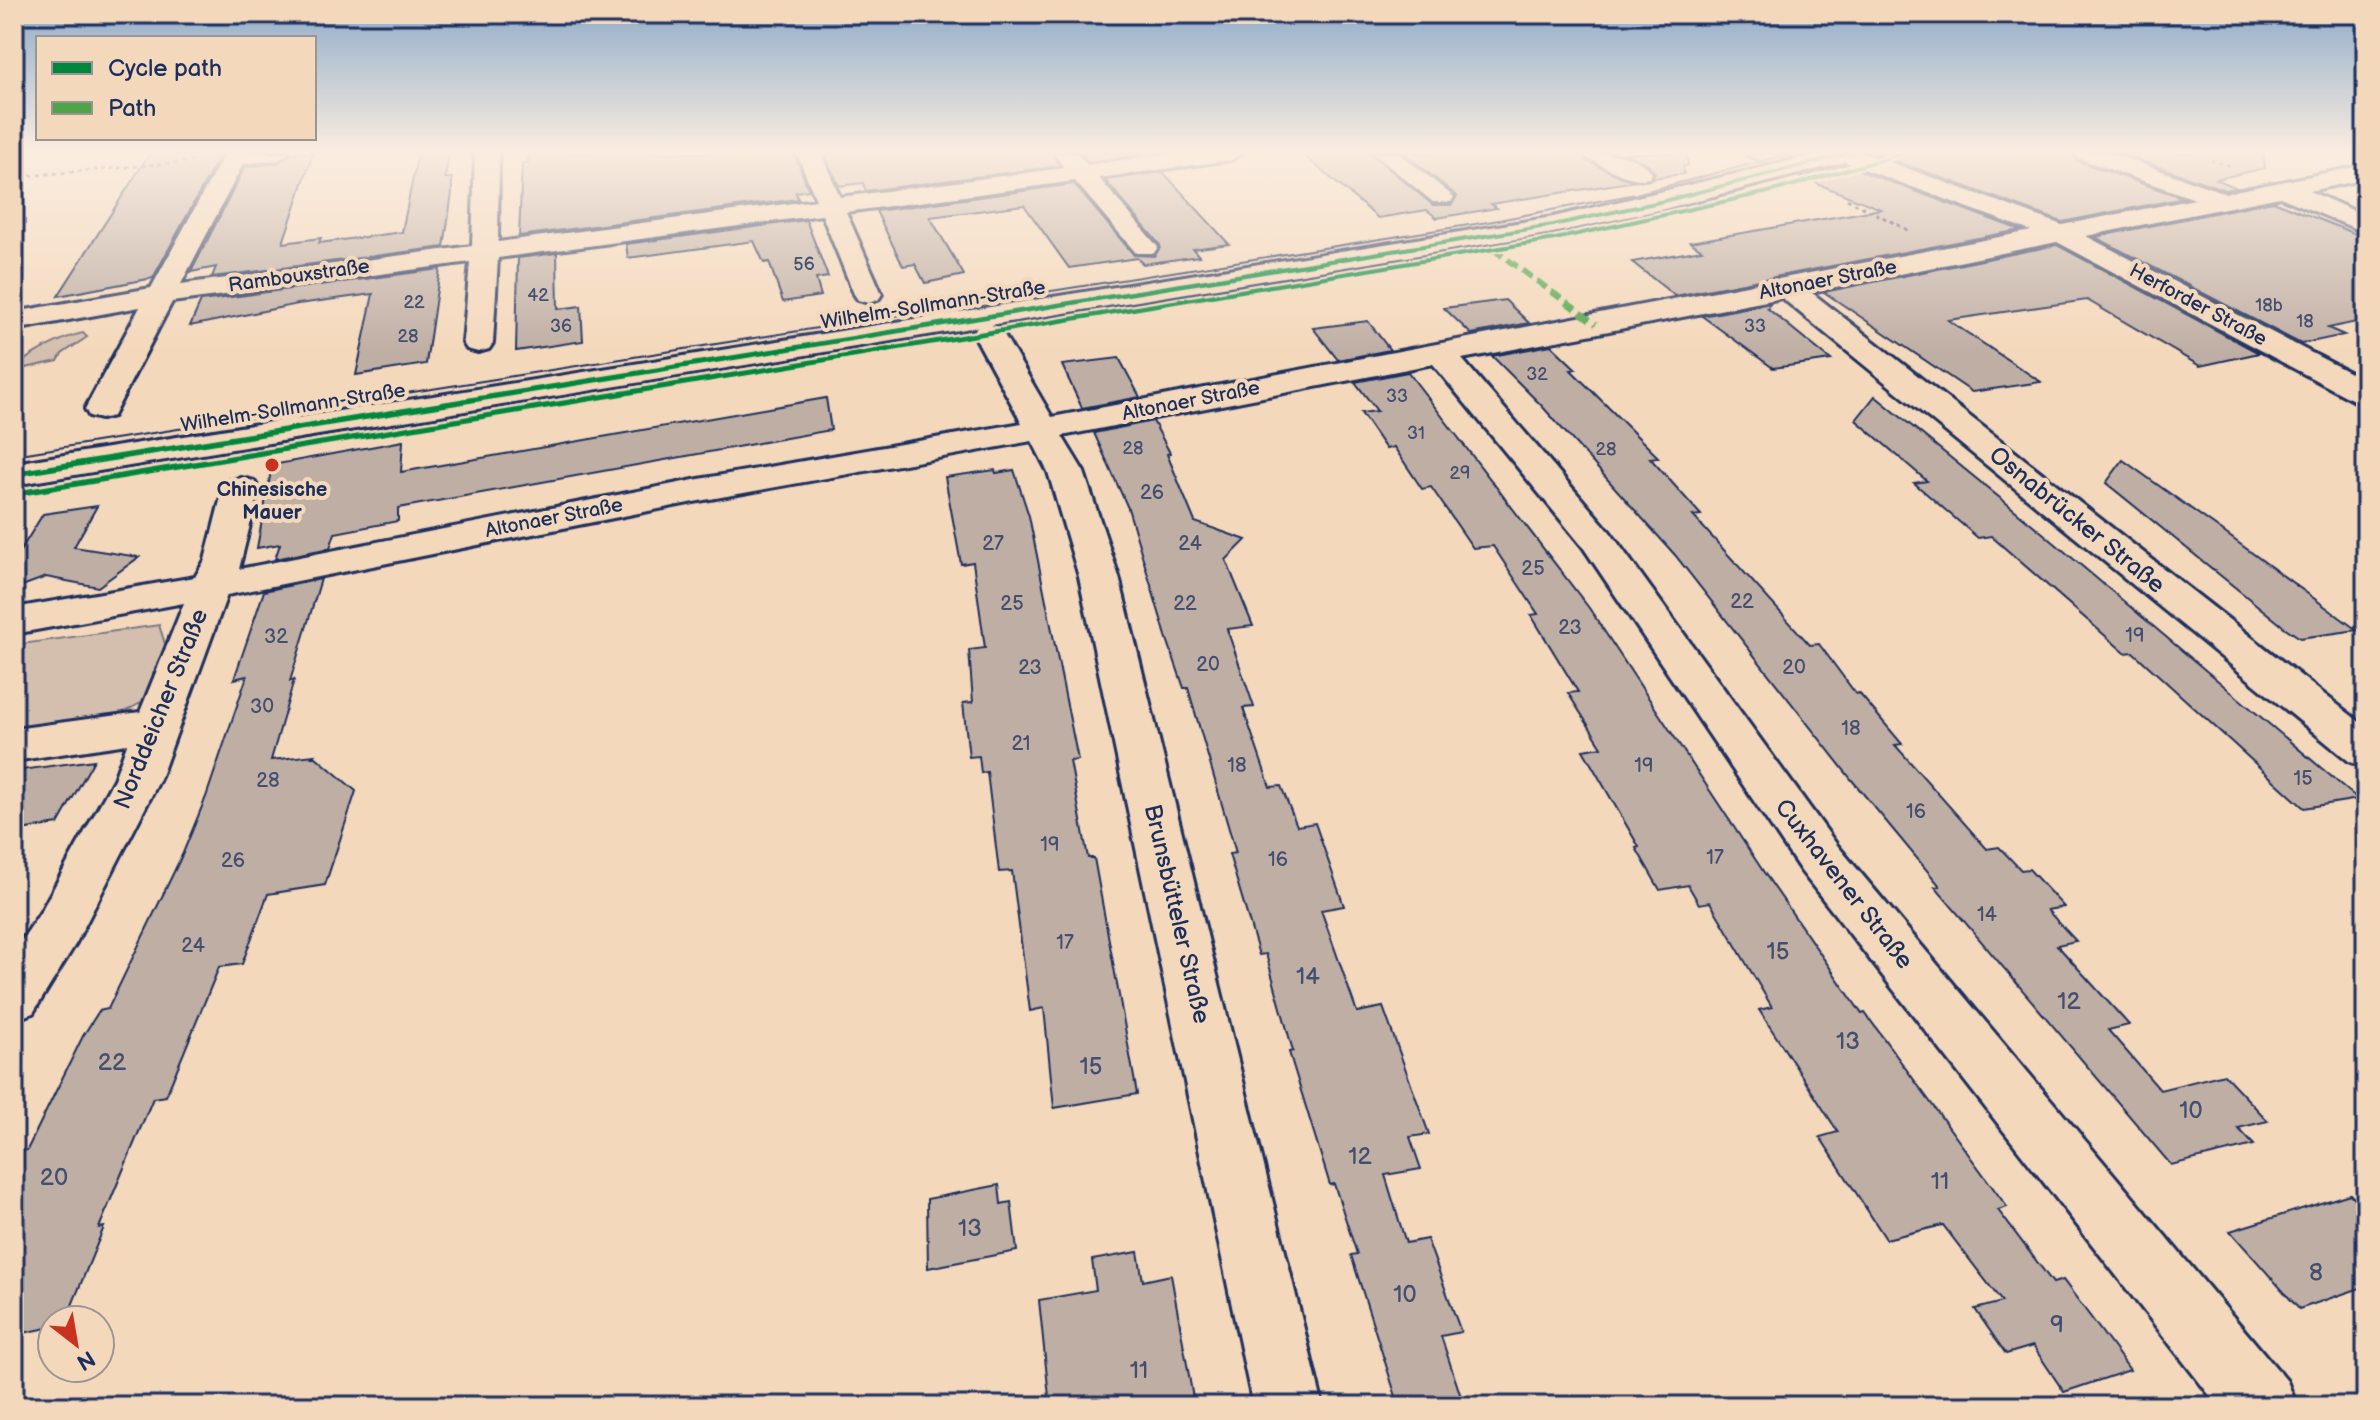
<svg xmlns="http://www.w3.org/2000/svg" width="2380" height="1420" font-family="'Balsamiq Sans',sans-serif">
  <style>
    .green { fill: #d4bfae; stroke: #787786; stroke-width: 2 }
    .building { fill: #bfaea4; stroke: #1b2f5e; stroke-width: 2 }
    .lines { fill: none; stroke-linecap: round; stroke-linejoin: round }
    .minor-casing { stroke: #1b2f5e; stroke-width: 6 }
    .path { stroke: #1b2f5e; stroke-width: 3; stroke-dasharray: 4 4; stroke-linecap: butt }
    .minor { fill: #f4d8bb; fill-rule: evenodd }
    .tram { stroke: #1b2f5e; stroke-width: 2 }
    .quiet { stroke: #4fa44a; stroke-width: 6; stroke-dasharray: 12 6; stroke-linecap: butt }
    .cycleway-casing { stroke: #f4d8bb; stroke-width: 5 }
    .cycleway { fill: #00873e; fill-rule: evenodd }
    .poi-dot { fill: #c8321e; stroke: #f4d8bb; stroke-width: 3 }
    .labels { text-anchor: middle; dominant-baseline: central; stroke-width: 8; stroke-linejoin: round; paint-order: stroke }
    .far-number-label { font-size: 18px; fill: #444f70 }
    .far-street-label { font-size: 20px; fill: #1b2f5e; stroke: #f4d8bb }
    .far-poi-label { font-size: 20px; font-weight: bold; fill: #1b2f5e; stroke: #f4d8bb }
    .number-label { font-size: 20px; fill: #444f70 }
    .street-label { font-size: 24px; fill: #1b2f5e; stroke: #f4d8bb }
    .near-number-label { font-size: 24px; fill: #444f70 }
  </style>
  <rect width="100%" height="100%" fill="#f4d8bb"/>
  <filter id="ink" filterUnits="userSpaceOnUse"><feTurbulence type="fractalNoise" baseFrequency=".0125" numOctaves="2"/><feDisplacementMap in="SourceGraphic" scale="16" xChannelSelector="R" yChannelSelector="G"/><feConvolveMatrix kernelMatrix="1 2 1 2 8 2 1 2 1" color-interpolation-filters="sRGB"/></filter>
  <g filter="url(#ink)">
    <g class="green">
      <path d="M83,333L87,337L62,354L58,361L16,370C22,356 67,336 83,333Z"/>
      <polygon points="159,625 167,650 144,701 108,721 14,734 14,645"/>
    </g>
    <g class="building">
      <polygon points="150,153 221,153 153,278 58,296"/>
      <polygon points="292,153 313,153 283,243 321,238 319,243 402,232 418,153 449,153 445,178 452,178 452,193 444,247 212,277 216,267 191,272 245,167 278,163"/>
      <polygon points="528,153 794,153 809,190 796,192 798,199 519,236 522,163 528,163"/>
      <polygon points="824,153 1052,153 1059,166 866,191 863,183 839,186"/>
      <polygon points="1081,153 1146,153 1146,154 1088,162"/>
      <polygon points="1301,153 1370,153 1433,205 1451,205 1457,196 1404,153 1581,153 1586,161 1635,181 1491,204 1497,208 1437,218 1427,210 1378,218"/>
      <polygon points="1624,153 1686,153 1688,165 1683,167 1684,174 1652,178 1655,173 1648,164"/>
      <polygon points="1747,153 1809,153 1766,164 1746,156"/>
      <polygon points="1875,153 2072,153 2077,161 2184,198 2062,222"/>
      <polygon points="2120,153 2263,153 2265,168 2216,179 2237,188 2225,190"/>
      <polygon points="1845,165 2020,230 1675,296 1632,262 1702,250 1690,242 1881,209 1800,177"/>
      <polygon points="1163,172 1229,244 1193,249 1199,256 1143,264 1137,258 1069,268 1024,205 930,217 964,275 925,283 915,264 903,266 876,211 1074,184 1134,255 1154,256 1160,245 1105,180"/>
      <polygon points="2273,201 2366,238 2366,320 2328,328 2344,335 2301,344 2095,237"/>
      <polygon points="806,220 828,277 816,279 821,296 783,302 769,262 764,263 754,241 628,258 626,244"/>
      <polygon points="2057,245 2259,353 2200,366 2087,300 1948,320 2041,382 1972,392 1824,292"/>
      <polygon points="557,253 558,309 581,306 583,341 516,351 518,258"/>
      <polygon points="440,269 426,364 356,375 373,294 298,304 190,326 201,301"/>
      <polygon points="1505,300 1529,323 1471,334 1444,308"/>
      <polygon points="1771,303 1767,308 1831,360 1773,368 1702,316"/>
      <polygon points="1368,321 1390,350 1338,360 1313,328"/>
      <polygon points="1551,345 1576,369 1571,370 1658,457 1650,458 1701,515 1693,516 1810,645 1819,644 1856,694 1859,693 1902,744 1895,745 1987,849 1999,847 2021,870 2029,869 2064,907 2047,910 2076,941 2057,945 2129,1025 2108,1030 2160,1090 2224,1074 2268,1121 2238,1128 2254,1145 2171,1165 1935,887 1940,886 1851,779 1675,555 1541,405 1492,356"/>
      <polygon points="1119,358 1140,397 1082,408 1062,365"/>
      <polygon points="1408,372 1589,608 1765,874 1862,1014 1865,1013 2007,1207 1998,1210 2053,1283 2063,1280 2130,1370 2064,1392 2033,1346 2006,1354 1975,1309 2002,1302 1943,1225 1886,1239 1820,1137 1838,1132 1759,1010 1772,1007 1710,902 1699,904 1688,885 1660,890 1636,848 1639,847 1583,750 1602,747 1568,693 1578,692 1531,615 1538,614 1493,546 1473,548 1431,487 1422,489 1394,447 1386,449 1361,413 1377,411 1355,382"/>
      <polygon points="1875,396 2038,529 2358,799 2304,808 2133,652 2125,653 1991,536 1978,538 1914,483 1927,481 1856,420"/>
      <polygon points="826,398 831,430 398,508 398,521 335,533 330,548 275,559 280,544 257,548 272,465 403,441 401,472"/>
      <polygon points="1153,421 1170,453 1167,454 1195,522 1246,540 1226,560 1253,626 1227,629 1254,707 1243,708 1270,787 1281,786 1297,826 1315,823 1344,906 1321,910 1357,1012 1383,1007 1429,1134 1410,1137 1421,1169 1385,1175 1406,1243 1427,1239 1461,1332 1441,1336 1464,1406 1399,1406 1351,1255 1357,1254 1334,1184 1330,1185 1289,1052 1293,1051 1266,954 1259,955 1229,854 1236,853 1188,688 1184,688 1166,636 1128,508 1094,433"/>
      <polygon points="2123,460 2225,533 2357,630 2300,638 2284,627 2106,483"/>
      <polygon points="995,470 996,473 1014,470 1029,516 1078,760 1070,761 1088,858 1094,858 1137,1094 1054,1108 1044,1008 1030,1011 1012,871 999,872 987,772 981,773 979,756 969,757 963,703 973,702 969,650 985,648 973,562 961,564 945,477"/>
      <polygon points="97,506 74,547 139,557 98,587 46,577 14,589 14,561 43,514"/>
      <polygon points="321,579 290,681 294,680 271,760 314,755 312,757 316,757 356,791 325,885 268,894 242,964 219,967 166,1096 153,1098 99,1228 104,1227 66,1320 52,1320 52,1327 14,1335 14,1165 22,1151 27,1150 83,1036 99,1011 108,1009 183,853 206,797 247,676 234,679 264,591"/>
      <polygon points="94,760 58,824 14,831 14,771"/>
      <polygon points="999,1185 1001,1204 1011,1202 1017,1251 928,1268 927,1199"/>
      <polygon points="2350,1194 2366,1211 2366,1286 2299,1309 2230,1231"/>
      <polygon points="1138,1252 1143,1281 1171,1275 1193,1398 1154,1406 1050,1406 1039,1300 1096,1290 1092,1260"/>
    </g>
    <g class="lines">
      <g class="minor-casing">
        <g id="minor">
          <polygon points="225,153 289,153 278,160 243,164 181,284 472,246 475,153 499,153 498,242 816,200 797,153 821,153 840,197 1064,168 1055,153 1077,153 1087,165 1175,153 1242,153 1231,160 1099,178 1158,247 1154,253 1136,253 1075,181 846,212 882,294 878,300 868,303 858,300 854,294 822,215 498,258 493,343 489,349 478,352 467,349 463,343 470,262 172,302 113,416 101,419 89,416 85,409 140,307 14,330 14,312 151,288"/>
          <polygon points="1373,153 1399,153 1454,197 1451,202 1433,202"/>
          <path d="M1584,153C1606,153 1637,153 1652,173L1649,178C1629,183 1605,166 1587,158Z"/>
          <path d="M1824,153H1865L2062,225L2195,199L2078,158L2075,153H2110L2225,193L2366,165V179L2309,191L2366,216V233L2280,197L2086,236L2366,381V404L2355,401L2057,242L1811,292L2366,727V767L2350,762L1782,298L1462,359L1610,532L1837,845L2287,1381L2297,1406H2218L1801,871L1583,547L1433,364L1062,436L1084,472L1119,577L1323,1406H1253L1079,577L1048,472L1032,441L699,501L227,595L160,779L76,943L33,1013L14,1020V952L40,913L114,779L127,744L14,761V729L140,712L184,603L14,634V608L195,577L205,560L223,489L228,481L241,478L254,481L259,489L239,569L699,479L1022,423L973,333L977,327L14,485V463L1553,217ZM1845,162L2031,231L1052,417L1003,333L999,327L991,325L1553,233L1664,209Z"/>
        </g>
      </g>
      <g class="path">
        <polyline points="2211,160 2232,166"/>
        <polyline points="14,177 196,161"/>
        <polyline points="1847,199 1908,230"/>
      </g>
      <use href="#minor" class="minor"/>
      <polyline class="tram" points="14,455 1488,222 1636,194 1793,153"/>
      <polyline class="quiet" points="1493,249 1596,324"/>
      <g class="cycleway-casing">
        <g id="cycleway">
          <polygon points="1844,153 1856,153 1664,203 1553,227 14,477 14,471 1553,223 1664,199"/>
          <polygon points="1900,153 1911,153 1773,193 1555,241 14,497 14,491 1555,237 1772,189"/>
        </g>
      </g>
      <use href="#cycleway" class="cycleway"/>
    </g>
  </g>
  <linearGradient id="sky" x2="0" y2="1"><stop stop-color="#8fabc9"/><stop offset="0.43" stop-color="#faede0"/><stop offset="1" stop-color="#faede0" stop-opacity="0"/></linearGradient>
  <rect width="2380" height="352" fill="url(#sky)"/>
  <circle class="poi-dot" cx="272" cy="465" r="8"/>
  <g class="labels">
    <g class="far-number-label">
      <text x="804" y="264">56</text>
      <text x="538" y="295">42</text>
      <text x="414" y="302">22</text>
      <text x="2269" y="305">18b</text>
      <text x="2305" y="321">18</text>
      <text x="561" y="326">36</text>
      <text x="1755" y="326">33</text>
      <text x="408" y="336">28</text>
      <text x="1537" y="374">32</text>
      <text x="1397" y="396">33</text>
      <text x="1416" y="433">31</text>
      <text x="1133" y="448">28</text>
      <text x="1606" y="449">28</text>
      <text x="1460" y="473">29</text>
    </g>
    <g class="far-street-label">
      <text transform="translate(299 276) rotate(-8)">Rambouxstraße</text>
      <text transform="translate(1828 280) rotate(-11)">Altonaer Straße</text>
      <text transform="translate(933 305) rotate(-9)">Wilhelm-Sollmann-Straße</text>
      <text transform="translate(2198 305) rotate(28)">Herforder Straße</text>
      <text transform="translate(1191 401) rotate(-11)">Altonaer Straße</text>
      <text transform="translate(293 408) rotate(-9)">Wilhelm-Sollmann-Straße</text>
      <text transform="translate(554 518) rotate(-11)">Altonaer Straße</text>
    </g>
    <g class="far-poi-label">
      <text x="272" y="490">Chinesische<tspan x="272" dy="23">Mauer</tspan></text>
    </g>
    <g class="number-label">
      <text x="1152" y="493">26</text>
      <text x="993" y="544">27</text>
      <text x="1190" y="544">24</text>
      <text x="1533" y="569">25</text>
      <text x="1742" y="602">22</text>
      <text x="1012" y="604">25</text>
      <text x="1185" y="604">22</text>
      <text x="1570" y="628">23</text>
      <text x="2135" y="636">19</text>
      <text x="276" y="637">32</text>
      <text x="1208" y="665">20</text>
      <text x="1030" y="668">23</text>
      <text x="1794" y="668">20</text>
      <text x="262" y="707">30</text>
      <text x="1851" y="729">18</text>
      <text x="1021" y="744">21</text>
      <text x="1237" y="766">18</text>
      <text x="1644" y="766">19</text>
      <text x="2303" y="779">15</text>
      <text x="268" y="781">28</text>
      <text x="1916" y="812">16</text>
      <text x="1050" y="845">19</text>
      <text x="1715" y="858">17</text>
      <text x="1278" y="860">16</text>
      <text x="233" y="861">26</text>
      <text x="1987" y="915">14</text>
      <text x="1065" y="943">17</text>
      <text x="193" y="946">24</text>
    </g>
    <g class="street-label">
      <text transform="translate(2077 520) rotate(39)">Osnabrücker Straße</text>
      <text transform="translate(161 709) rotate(-68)">Norddeicher Straße</text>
      <text transform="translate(1844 884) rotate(52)">Cuxhavener Straße</text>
      <text transform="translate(1177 914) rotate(77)">Brunsbütteler Straße</text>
    </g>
    <g class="near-number-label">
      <text x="1778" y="951">15</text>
      <text x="1308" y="976">14</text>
      <text x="2069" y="1001">12</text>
      <text x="1848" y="1041">13</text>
      <text x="112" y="1062">22</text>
      <text x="1091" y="1066">15</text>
      <text x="2191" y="1110">10</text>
      <text x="1360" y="1156">12</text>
      <text x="54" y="1177">20</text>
      <text x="1940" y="1181">11</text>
      <text x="970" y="1228">13</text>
      <text x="2316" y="1272">8</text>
      <text x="1405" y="1294">10</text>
      <text x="2057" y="1324">9</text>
      <text x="1139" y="1370">11</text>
    </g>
  </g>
  <rect width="2380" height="1420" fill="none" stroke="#f4d8bb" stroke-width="48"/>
  <rect x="24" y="24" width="2332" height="1372" fill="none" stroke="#1b2f5e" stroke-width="3" filter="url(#ink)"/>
  <rect x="36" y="36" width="280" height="104" fill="#f4d8bb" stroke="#9d9496" stroke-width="2"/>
  <rect x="52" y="62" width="40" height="12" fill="#00873e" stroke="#9d9496" stroke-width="2"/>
  <text x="108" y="76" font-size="24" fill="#1b2f5e">Cycle path</text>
  <rect x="52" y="102" width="40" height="12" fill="#4fa44a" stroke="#9d9496" stroke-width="2"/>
  <text x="108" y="116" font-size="24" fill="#1b2f5e">Path</text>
  <g transform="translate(76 1344) rotate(149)"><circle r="38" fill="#f4d8bb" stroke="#9d9496" stroke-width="2"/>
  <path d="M0-6L14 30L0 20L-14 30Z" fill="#c8321e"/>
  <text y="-12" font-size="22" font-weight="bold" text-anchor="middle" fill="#1b2f5e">N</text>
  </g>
</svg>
